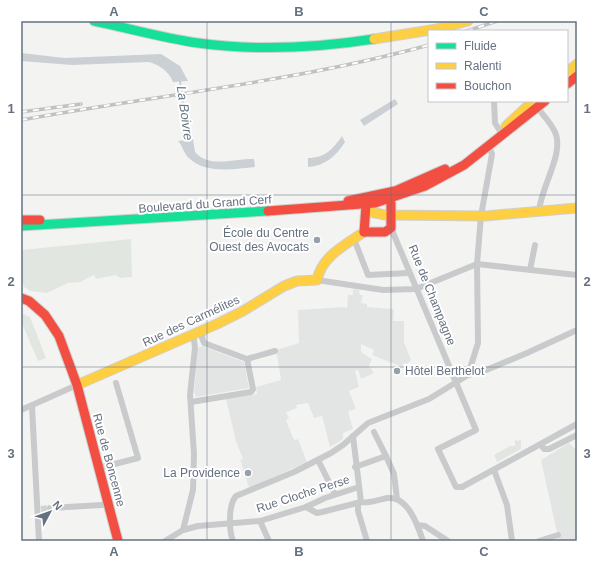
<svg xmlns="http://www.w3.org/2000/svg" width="598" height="562" font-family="Arial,sans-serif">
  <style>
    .built { fill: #e3e5e5 }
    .green { fill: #e2e6e1 }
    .water { fill: #cad0d3 }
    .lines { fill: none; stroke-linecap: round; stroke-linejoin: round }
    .stream { stroke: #cad0d3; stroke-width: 2 }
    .street-tunnel { stroke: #d0d3d6; stroke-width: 6; stroke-dasharray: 6 3; stroke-linecap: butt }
    .fast-casing { stroke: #cfd0d0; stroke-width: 11 }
    .slow-casing { stroke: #cfd0d0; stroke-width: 11 }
    .jam-casing { stroke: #cfd0d0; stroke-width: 11 }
    .street { stroke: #c9cacc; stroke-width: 6 }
    .fast { stroke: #16e098; stroke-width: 9 }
    .slow { stroke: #ffcf43; stroke-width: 9 }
    .jam { stroke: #f24e42; stroke-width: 9 }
    .rail-casing { stroke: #c0c1c2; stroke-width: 3.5 }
    .rail { stroke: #fff; stroke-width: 2; stroke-dasharray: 6; stroke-linecap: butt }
    .grid { fill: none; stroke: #667180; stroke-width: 1; stroke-opacity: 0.55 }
    .poi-dot { fill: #979fa8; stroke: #fff; stroke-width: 1.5 }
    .labels { text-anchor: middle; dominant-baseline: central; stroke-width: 4; stroke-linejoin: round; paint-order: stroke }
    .street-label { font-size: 12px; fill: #667180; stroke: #fff }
    .poi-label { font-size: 12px; fill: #667180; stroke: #fff; text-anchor: end }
    .water-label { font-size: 13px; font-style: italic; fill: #677984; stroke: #fff }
    .neatline { fill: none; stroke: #667180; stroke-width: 1.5 }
    .grid-label { font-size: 13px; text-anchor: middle; font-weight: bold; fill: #667180 }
  </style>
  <rect width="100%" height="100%" fill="#f3f4f2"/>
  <g class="built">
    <polygon points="353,289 359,290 360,295 363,295 361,303 367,304 367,307 394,309 393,321 404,321 404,342 411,360 407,364 404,363 402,367 372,355 374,350 361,344 361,352 372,359 369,366 374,373 361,379 358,370 355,371 359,387 349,391 356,409 348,411 353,429 343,433 343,439 330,447 322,416 314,418 308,403 296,405 297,408 286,412 289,418 286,420 293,438 295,440 298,439 307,462 249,488 241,462 240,460 243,459 236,441 226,399 257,394 256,387 281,380 276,350 299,343 298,310 343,307 347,308 348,295 353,295"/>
    <polygon points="202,346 244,362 249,388 196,397 194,392 198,348"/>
    <polygon points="569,443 577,451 577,541 559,541 541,460"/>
  </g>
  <g class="green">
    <polygon points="131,239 132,277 120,278 116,275 96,279 94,275 80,282 68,283 47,293 30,291 23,286 24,285 21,282 21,250"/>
    <polygon points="21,313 30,317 46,358 38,361 21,321"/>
    <polygon points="521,439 521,449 497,462 494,455 510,446 515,446 515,440 518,441"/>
    <polygon points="569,443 577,451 577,538 568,524 564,507 557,472 556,451"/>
  </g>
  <g class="water">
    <path d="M21,53L65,58L161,54L180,66L188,81L173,82C169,71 159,65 149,62L72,65L21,61Z"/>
    <polygon points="395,99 398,104 364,126 360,120"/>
    <path d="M342,136L345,142C336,156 325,166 308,167V158C325,158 333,149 342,136Z"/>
    <path d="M193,139L195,152C209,169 236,158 254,159L255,167C235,169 206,174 190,159C184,155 183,146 178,141Z"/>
  </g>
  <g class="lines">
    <polyline class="stream" points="180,81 188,142"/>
    <polyline class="street-tunnel" points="41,509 50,508"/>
    <g class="fast-casing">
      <g id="fast">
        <path d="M94,21C128,28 163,38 198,43C257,51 316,48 374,39"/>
        <polyline points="21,226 268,211"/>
      </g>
    </g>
    <g class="slow-casing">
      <g id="slow">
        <polyline points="374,39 437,29 468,21"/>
        <polyline points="567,72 577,64"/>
        <polyline points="506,126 533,101"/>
        <polyline points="366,211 385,215 485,216 577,208"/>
        <path d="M77,385L217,324L243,311L284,286L297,281L317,280C322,256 345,245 364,232"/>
      </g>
    </g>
    <g class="jam-casing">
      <g id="jam">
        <polyline points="567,84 577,76"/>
        <polyline points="348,201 395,191 445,169"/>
        <polyline points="268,211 375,203 425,186 464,165 545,101"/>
        <polyline points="21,220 40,220"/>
        <polyline points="364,232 385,232 391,228 391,204 388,194"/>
        <polyline points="364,232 366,206"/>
        <polyline points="21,298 29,301 45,315 59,336 77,385 118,541"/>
      </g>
    </g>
    <g class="street">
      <polyline points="494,101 495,123 500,131"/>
      <path d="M537,107C543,115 551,123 555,132C565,154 540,188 539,212"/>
      <polyline points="391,228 476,430 438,449 456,487 462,487 577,424"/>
      <polyline points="354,239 368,275 409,273"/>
      <polyline points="530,270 535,245"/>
      <polyline points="317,280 383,290 416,289 477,264 577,275"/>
      <polyline points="247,359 275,351"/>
      <polyline points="468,375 478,343 477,264 481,216 492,154 489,147"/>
      <polyline points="191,402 251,392 253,389 247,359 204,343 202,338 203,331"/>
      <polyline points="32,406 39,541"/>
      <polyline points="21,410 77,385"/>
      <polyline points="374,432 386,456"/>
      <path d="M353,436L361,502C370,504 379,499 388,498C408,496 418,526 423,541"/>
      <polyline points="541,445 544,449 549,449 577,435"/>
      <polyline points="318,460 335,494"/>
      <polyline points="355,467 386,456 394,474 397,499"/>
      <polyline points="99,468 138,458 116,383"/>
      <polyline points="494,470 507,505 512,541"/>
      <polyline points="358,503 358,511 367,541"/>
      <polyline points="306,507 317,513 322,512 361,502"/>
      <polyline points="50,508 102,505"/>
      <polyline points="260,521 269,541"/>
      <polyline points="417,525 425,526 448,541"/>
      <polyline points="183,530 193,490 194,454 190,395 195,348 194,340 189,336"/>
      <polyline points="165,541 183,530 198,526 260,521 306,507 325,498 359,487"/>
      <path d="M233,541C229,531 228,505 236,496L294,472L331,453L343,445L368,423L429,399L468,375L484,371L527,353L577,330"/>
      <polyline points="539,541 558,535"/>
    </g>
    <use href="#fast" class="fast"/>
    <use href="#slow" class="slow"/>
    <use href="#jam" class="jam"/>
    <g class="rail-casing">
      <g id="rail">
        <polyline points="467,31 497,21"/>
        <polyline points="21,112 81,104"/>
        <path d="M21,120C157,95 295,82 429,45"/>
      </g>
    </g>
    <use href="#rail" class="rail"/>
  </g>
  <path class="grid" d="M207,21V541M391,21V541M21,195H577M21,367H577"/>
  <g class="poi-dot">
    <circle cx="317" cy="240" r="4"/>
    <circle cx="397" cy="371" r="4"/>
    <circle cx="248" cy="473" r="4"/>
  </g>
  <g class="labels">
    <g class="street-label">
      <text transform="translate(205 204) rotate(-4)">Boulevard du Grand Cerf</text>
      <text transform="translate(432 295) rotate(68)">Rue de Champagne</text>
      <text transform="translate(191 321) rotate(-25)">Rue des Carmélites</text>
      <text transform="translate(109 460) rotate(75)">Rue de Boncenne</text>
      <text transform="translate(303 494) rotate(-18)">Rue Cloche Perse</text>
    </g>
    <g class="poi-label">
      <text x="309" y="233">École du Centre<tspan x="309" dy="14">Ouest des Avocats</tspan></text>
      <text x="405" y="371" text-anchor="start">Hôtel Berthelot</text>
      <text x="240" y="473">La Providence</text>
    </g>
    <g class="water-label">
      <text transform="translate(185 113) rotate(82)">La Boivre</text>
    </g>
  </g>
  <rect width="598" height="562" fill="none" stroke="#ffffff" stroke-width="44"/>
  <rect x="428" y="30" width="140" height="72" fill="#ffffff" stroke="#c2c6cc"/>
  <rect x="436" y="43" width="20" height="6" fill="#16e098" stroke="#c2c6cc"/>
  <text x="464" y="50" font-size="12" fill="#667180">Fluide</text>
  <rect x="436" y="63" width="20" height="6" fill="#ffcf43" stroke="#c2c6cc"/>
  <text x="464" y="70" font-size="12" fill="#667180">Ralenti</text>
  <rect x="436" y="83" width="20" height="6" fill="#f24e42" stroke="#c2c6cc"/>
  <text x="464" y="90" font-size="12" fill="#667180">Bouchon</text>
  <g transform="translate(50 512) rotate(49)" stroke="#ffffff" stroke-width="3" paint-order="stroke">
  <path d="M0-3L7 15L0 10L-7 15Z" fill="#667180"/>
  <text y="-6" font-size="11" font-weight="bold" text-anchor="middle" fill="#667180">N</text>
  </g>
  <rect x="22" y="22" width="554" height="518" class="neatline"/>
  <g class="grid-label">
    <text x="114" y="16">A</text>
    <text x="299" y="16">B</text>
    <text x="484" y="16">C</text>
    <text x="11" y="113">1</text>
    <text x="587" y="113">1</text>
    <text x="11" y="286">2</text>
    <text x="587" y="286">2</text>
    <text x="11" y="458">3</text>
    <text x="587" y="458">3</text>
    <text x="114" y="556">A</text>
    <text x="299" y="556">B</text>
    <text x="484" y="556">C</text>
  </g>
</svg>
